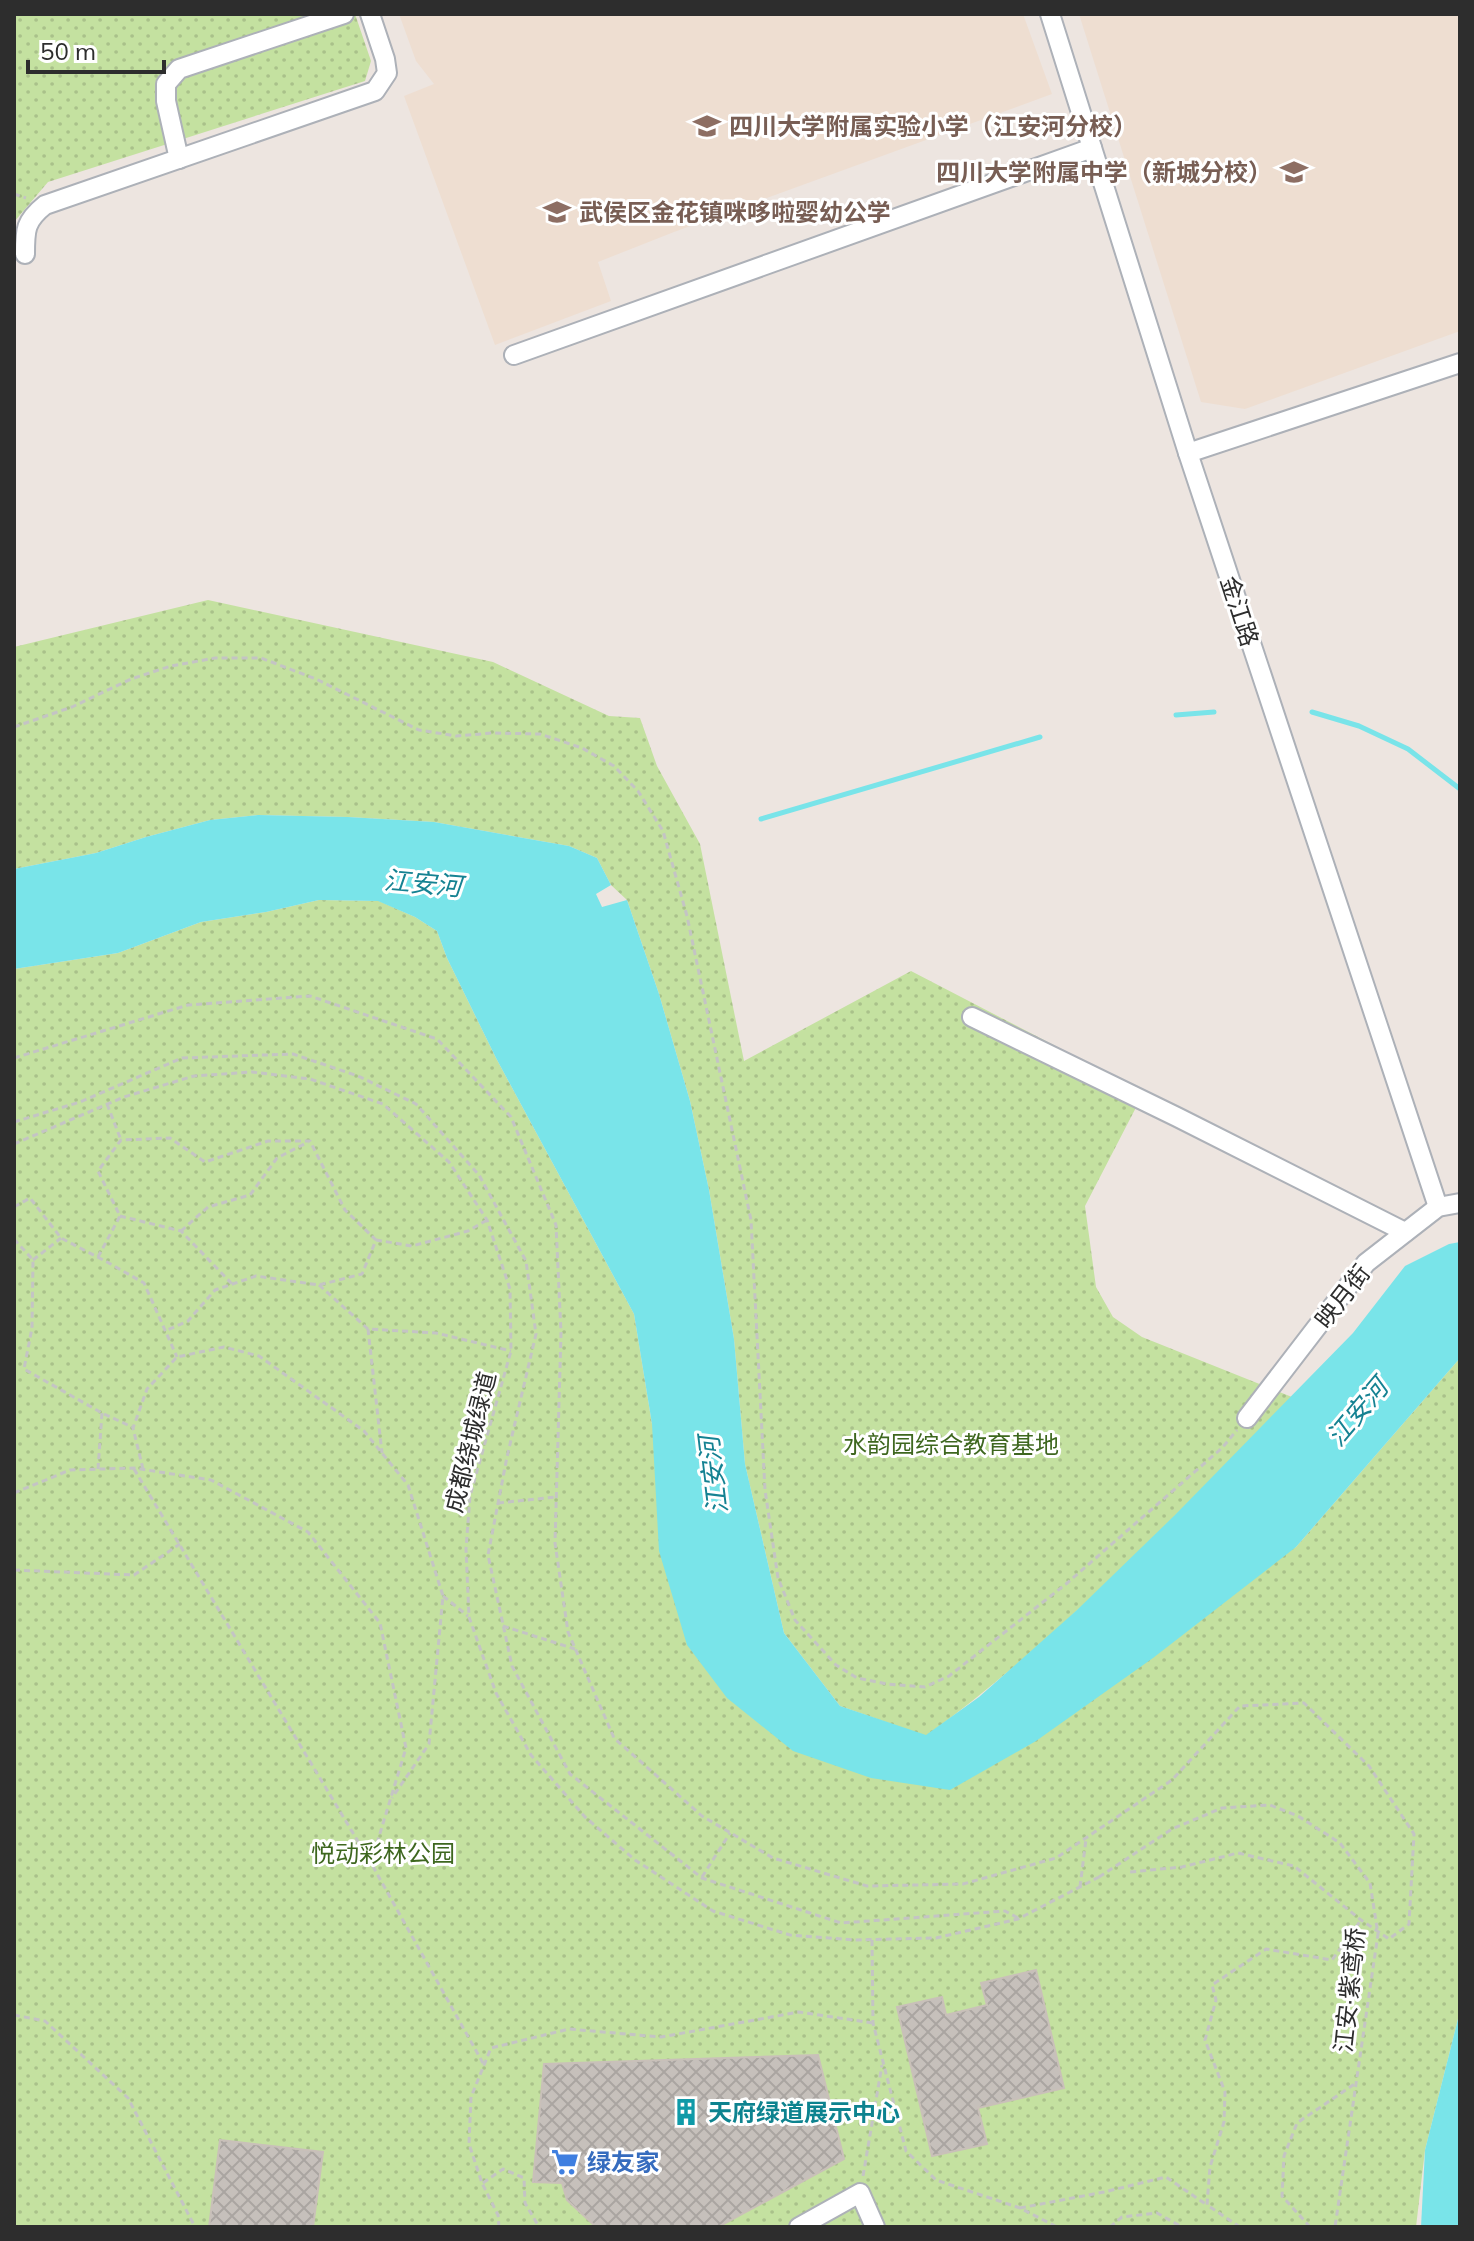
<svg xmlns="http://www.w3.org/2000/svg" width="1474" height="2241" font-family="Mulish,'Noto Sans SC',sans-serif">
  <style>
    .education { fill: #eeded1 }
    .park { fill: url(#park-dots) }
    .water { fill: #79e4e9 }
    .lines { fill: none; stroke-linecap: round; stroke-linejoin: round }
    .stream { stroke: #79e4e9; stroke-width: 5 }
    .building { fill: url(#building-cross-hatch); stroke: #c9c0b9; stroke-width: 2 }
    .minor-casing { stroke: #adb1b8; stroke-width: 22 }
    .path { stroke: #c4c4c4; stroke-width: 3; stroke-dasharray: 6 4; stroke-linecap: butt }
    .minor { stroke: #fff; stroke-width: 18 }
    .path-bridge { stroke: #c4c4c4; stroke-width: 3; stroke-dasharray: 6 4; stroke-linecap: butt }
    .labels { text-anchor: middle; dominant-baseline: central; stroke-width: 6; stroke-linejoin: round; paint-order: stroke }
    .education-label { font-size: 24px; font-weight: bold; fill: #785e54; stroke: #fff; text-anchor: start }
    .street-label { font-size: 24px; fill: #2d2d2d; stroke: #fff }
    .park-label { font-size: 24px; fill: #3e671f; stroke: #fff }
    .culture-label { font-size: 24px; font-weight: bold; fill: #0d838f; stroke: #fff; text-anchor: start }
    .shop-label { font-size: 24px; font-weight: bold; fill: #366cbe; stroke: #fff; text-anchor: start }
    .water-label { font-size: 26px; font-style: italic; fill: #158292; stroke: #fff }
  </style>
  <defs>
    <pattern id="park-dots" width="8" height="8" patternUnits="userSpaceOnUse" patternTransform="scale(2)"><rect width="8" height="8" fill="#c4e1a0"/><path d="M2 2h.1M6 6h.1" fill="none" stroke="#a9c18a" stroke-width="1.8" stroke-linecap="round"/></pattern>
    <pattern id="building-cross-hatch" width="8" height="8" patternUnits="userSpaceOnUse" patternTransform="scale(2)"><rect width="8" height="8" fill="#c6c0bb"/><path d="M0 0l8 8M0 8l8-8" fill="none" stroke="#aaa5a1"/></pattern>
  </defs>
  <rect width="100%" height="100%" fill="#ede5e0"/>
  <g class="education">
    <polygon points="399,14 1023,14 1052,94 674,232 598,262 611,301 495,345 404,96 434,84 416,61"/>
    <polygon points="1079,14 1460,14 1460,331 1245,409 1201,402"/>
  </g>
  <g class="park">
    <polygon points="14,14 355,14 371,61 365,81 48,182 14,222 19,236 14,238"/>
    <path d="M208,600L493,662L609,716L640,718L657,766L700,844L744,1061L911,971L1144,1092L1085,1206L1096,1287L1113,1317L1142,1337L1292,1397C1175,1515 1061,1638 926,1736L840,1706L784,1633L745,1464L734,1339L709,1190L690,1101L659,994L627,900L611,885L597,858L569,846L434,822L348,817L258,815L210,820L146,837L96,853L14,869V647Z"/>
    <polygon points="319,900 379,901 415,917 437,931 447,958 496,1058 634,1314 652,1424 871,1778 1296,1547 1460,1358 1460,2011 1425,2150 1416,2227 14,2227 14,969 118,953 201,922 266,912"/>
  </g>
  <g class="water">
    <polygon points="258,815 348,817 434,822 569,846 597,858 611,885 596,894 602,907 627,900 659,994 690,1101 709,1190 734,1339 745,1464 784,1633 840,1706 926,1735 979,1697 1077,1610 1175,1515 1353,1333 1405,1266 1449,1244 1460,1242 1460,1358 1296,1547 1153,1658 1036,1741 950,1790 871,1778 793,1751 727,1698 687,1645 659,1551 652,1424 634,1314 496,1058 447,958 437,931 415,917 378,901 319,900 266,912 201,922 118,953 14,969 14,869 96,853 146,837 210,820"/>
    <polygon points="1460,2011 1460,2227 1421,2227 1425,2150"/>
  </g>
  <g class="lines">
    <g class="stream">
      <polyline points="1312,712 1359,726 1408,749 1460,789"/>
      <polyline points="1176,715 1214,712"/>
      <polyline points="761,819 1040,737"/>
    </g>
  </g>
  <g class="building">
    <polygon points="1036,1970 1064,2088 978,2108 987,2144 932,2156 897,2007 942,1997 946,2015 987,2005 981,1983"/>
    <polygon points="818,2055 844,2159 718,2227 596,2227 567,2200 562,2183 533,2182 544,2064"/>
    <polygon points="220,2140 323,2152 313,2227 209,2227"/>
  </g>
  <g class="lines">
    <g class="minor-casing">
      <g id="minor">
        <polyline points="1050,14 1188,453 1438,1207"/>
        <polyline points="179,159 166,101 166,84 179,69 344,14"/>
        <path d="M25,254C25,230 25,221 45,205L375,91L387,73L385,59L370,14"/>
        <polyline points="514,355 1092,148"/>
        <polyline points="1188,453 1460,363"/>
        <polyline points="972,1017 1177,1117 1405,1232"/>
        <polyline points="1247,1418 1366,1263 1438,1207 1460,1203"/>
        <polyline points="799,2227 860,2193 875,2227"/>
      </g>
    </g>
    <g class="path">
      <polyline points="14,194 26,198"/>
      <polyline points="14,727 72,707 131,679 171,666 215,658 261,658 316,679 419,730 456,736 492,733 540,734 582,748 614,766 638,791 663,831 687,916 751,1220 765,1490 778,1578 795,1620 836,1665 857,1678 887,1684 925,1687 949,1676 1066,1584 1222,1448 1237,1430"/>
      <polyline points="14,1058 188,1005 310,996 437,1039 511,1117 556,1225 561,1333 555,1543 568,1632 614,1738 702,1816 773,1858 867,1886 963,1884 1056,1858 1172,1780 1240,1706 1304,1703 1369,1766 1414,1834 1409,1924 1389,1939 1361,1920 1294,1866 1238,1853 1182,1867 1130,1872"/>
      <polyline points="107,1104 121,1140"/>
      <polyline points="14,1122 80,1102 182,1058 293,1054 358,1076 416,1104 479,1175 526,1261 536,1334 507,1457 488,1555 512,1666 570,1774 702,1878 841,1923 1005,1911 1020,1919"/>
      <polyline points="14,1144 124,1097 194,1076 252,1072 310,1079 383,1104 449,1162 487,1220 510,1289 511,1351 470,1496 466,1549 469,1617 496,1693 531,1755 585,1817 635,1860 713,1911 790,1935 854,1940 936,1938 1018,1919 1099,1877"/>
      <polyline points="14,1207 30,1198 61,1238 107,1262 144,1283 177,1357"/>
      <polyline points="120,1216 181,1231 232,1284"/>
      <polyline points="181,1231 208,1207 250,1195 277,1158 308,1142"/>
      <polyline points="14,1239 33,1260 32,1328 24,1369 102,1413 132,1427"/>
      <polyline points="376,1240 412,1246 468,1231 487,1220"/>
      <polyline points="98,1257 120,1216 98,1171 121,1140 170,1138 205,1162 268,1141 310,1141 345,1210 376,1240 362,1274 319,1285 256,1276 215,1290 188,1321 165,1331"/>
      <polyline points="33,1260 61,1238"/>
      <polyline points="319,1285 368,1329 436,1333 511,1351"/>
      <polyline points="368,1329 382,1453"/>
      <polyline points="98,1469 102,1413"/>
      <polyline points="134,1469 371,1863"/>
      <polyline points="143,1469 133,1428 147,1389 177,1357 224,1347 259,1356 364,1431 408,1485 443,1596 429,1744 392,1798"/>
      <polyline points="14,1493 70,1470 134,1468 211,1480 308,1532 380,1623 406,1748 371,1863 484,2065"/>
      <polyline points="498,1503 556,1497"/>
      <polyline points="14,1570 134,1575 180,1544"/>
      <polyline points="443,1596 468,1616"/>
      <polyline points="503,1626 575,1649"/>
      <polyline points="702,1877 730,1833"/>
      <polyline points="1080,1887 1086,1839"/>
      <polyline points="872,1940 873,2023 906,2151 936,2180 1020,2208 1057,2227"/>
      <polyline points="14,2015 45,2021 128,2098 195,2227"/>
      <polyline points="863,2176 882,2065"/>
      <polyline points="483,2183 503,2169 524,2178 525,2203 539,2227"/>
      <polyline points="1020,2208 1104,2192 1166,2177 1207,2205"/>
      <polyline points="499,2227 498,2215 482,2183 469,2144 471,2097 491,2048 569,2029 661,2037 799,2012 873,2023"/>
      <polyline points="1110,2227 1122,2217 1157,2213 1182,2227"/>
      <polyline points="1240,2227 1207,2205 1210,2167 1224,2122 1225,2092 1205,2040 1216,2000 1212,1985 1266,1949 1332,1960 1361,1920"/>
      <polyline points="1310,2227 1282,2196 1284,2156 1297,2123 1356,2083"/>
    </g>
    <use href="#minor" class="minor"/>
    <polyline class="path-bridge" points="1099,1877 1172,1829 1222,1808 1270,1805 1298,1816 1340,1843 1370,1883 1378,1934 1335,2227"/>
  </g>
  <defs>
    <g id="school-bare" transform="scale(2.16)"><path d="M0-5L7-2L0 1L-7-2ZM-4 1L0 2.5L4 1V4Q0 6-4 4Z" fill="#8d6e63" stroke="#fff" stroke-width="2.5" paint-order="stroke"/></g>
    <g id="building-bare" transform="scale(2.16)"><path d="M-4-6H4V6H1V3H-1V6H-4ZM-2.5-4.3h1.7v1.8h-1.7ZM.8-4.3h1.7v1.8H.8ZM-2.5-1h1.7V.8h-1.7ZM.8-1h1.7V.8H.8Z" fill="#0f9aa8" stroke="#fff" stroke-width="2.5" paint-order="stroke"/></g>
    <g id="supermarket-bare" transform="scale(2.16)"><path d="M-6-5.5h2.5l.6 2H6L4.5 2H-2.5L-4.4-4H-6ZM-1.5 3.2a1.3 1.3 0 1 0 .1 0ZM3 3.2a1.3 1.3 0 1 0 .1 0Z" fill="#3f7fe0" stroke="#fff" stroke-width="2.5" paint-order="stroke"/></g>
  </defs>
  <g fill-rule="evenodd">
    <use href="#school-bare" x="707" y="126"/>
    <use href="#school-bare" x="1294" y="172"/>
    <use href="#school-bare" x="557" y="212"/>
    <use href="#building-bare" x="686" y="2112"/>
    <use href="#supermarket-bare" x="565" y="2162"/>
  </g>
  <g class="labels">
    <g class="education-label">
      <text x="729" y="126">四川大学附属实验小学（江安河分校）</text>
      <text x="1272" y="172" text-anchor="end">四川大学附属中学（新城分校）</text>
      <text x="579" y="212">武侯区金花镇咪哆啦婴幼公学</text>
    </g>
    <g class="street-label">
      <text transform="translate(1240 611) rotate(72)">金江路</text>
      <text transform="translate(1342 1296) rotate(-52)">映月街</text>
      <text transform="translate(470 1442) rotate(-76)">成都绕城绿道</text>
      <text transform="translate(1349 1990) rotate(-84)">江安·紫鸢桥</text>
    </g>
    <g class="park-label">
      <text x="951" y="1444">水韵园综合教育基地</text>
      <text x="383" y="1853">悦动彩林公园</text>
    </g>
    <g class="culture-label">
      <text x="708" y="2112">天府绿道展示中心</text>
    </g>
    <g class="shop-label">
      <text x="587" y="2162">绿友家</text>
    </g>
    <g class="water-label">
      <text transform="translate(423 883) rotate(5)">江安河</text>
      <text transform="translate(1357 1412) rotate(-50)">江安河</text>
      <text transform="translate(713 1475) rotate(-97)">江安河</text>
    </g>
  </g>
  <rect width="1474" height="2241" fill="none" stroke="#2d2d2d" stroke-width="32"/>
  <path d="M28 60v12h136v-12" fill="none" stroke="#2d2d2d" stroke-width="4"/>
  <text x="40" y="60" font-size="24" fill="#2d2d2d" stroke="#ffffff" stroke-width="6" paint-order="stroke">50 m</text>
</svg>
